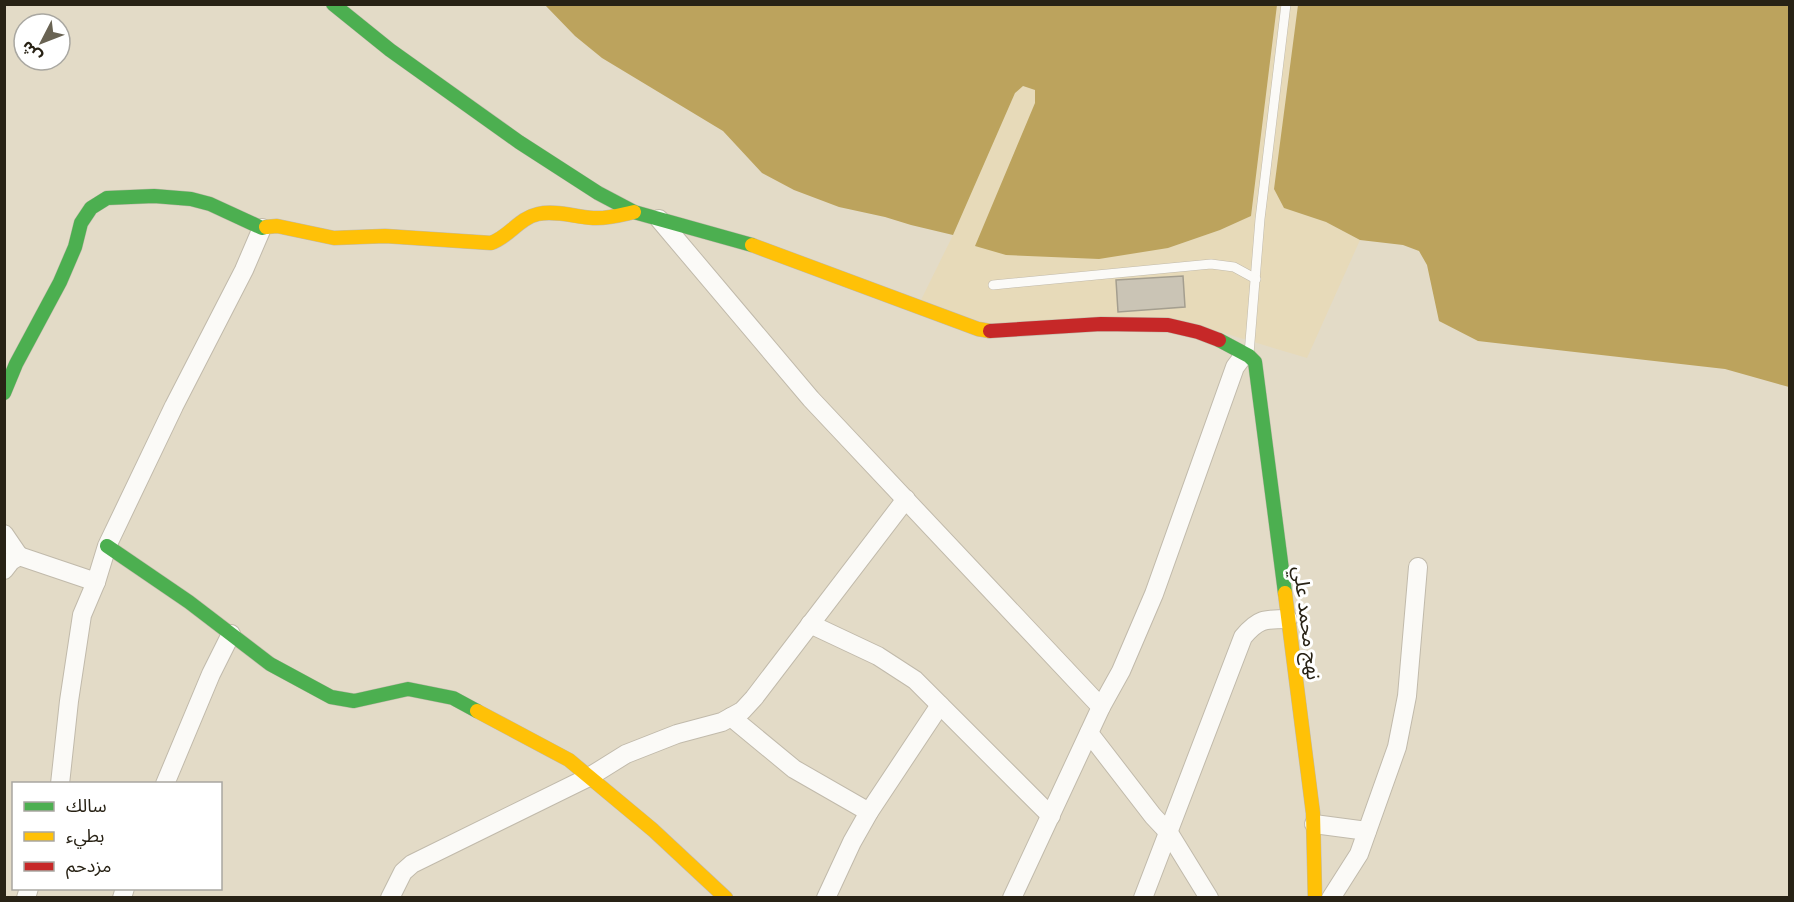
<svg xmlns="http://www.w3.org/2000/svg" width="1794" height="902" font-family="'PT Serif','Noto Sans Arabic',serif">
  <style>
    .built { fill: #e7dab9 }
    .water { fill: #bca35d }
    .building { fill: #cac4b5; stroke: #a49e8f; stroke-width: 1.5 }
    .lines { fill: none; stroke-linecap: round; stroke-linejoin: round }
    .lane-casing { stroke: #c1baab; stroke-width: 10 }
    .street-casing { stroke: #c1baab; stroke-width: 20 }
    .fast-casing { stroke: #c1baab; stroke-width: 15 }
    .slow-casing { stroke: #c1baab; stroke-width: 15 }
    .jam-casing { stroke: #c1baab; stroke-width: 15 }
    .lane { stroke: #fbfaf7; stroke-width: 9 }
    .street { stroke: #fbfaf7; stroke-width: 18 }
    .fast { stroke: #4caf50; stroke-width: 14 }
    .slow { stroke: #ffc107; stroke-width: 14 }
    .jam { stroke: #c62828; stroke-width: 14 }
    .labels { text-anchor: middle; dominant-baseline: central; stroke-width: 6; stroke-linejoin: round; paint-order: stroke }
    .street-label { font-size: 20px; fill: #282215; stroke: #fff }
  </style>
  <rect width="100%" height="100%" fill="#e3dbc7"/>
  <polygon class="built" points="1277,5 1298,5 1274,189 1284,208 1326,222 1360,240 1307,358 1180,320 987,329 920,302 953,235 1015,93 1023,86 1035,90 1035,103 975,246 1168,248 1220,230 1251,216"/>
  <g class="water">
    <polygon points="545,5 1277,5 1251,216 1220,230 1168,248 1099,259 1006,255 975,246 1035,103 1035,90 1023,86 1015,93 953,235 911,225 885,217 839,207 794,190 762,173 723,131 602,58 575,36"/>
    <polygon points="1298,5 1789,5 1789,387 1725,369 1478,341 1439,321 1427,265 1419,251 1403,245 1360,240 1326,222 1284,208 1274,189"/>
  </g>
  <polygon class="building" points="1183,276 1185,307 1118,312 1116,280"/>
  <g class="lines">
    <g class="lane-casing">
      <g id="lane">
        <polyline points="993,285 1211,264 1234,267 1256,279"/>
        <polyline points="1249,354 1260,219 1286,4"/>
      </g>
    </g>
    <g class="street-casing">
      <g id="street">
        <polyline points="659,219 811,399 1101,707"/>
        <polyline points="4,534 19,556"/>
        <polyline points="4,570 11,561 19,556 96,582"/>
        <polyline points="810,624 878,656 915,680 1051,816"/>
        <polyline points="731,717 794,769 869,812"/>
        <polyline points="1089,733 1153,816 1169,833 1209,898"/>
        <polyline points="60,784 69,701 82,615 96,582 107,546 174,406 244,270 262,228"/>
        <polyline points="165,784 211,674 231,634"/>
        <polyline points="1314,824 1367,831"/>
        <polyline points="26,898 29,888"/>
        <polyline points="122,898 125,888"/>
        <polyline points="390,898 403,872 412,864 589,777 626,754 677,734 722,722 742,711 754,698 906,499"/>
        <polyline points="826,898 852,842 869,812 940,705"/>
        <polyline points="1012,898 1101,707 1121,671 1154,594 1235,367 1244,355"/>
        <path d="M1143,898L1243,637C1258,619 1264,619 1288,619"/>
        <polyline points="1331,898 1359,854 1397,747 1407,696 1418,567"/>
      </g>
    </g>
    <g class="fast-casing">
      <g id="fast">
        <polyline points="333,4 390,50 519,142 598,193 634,212 752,245"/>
        <polyline points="1219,340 1249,356 1255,362 1285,593"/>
        <polyline points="4,393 16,364 60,282 75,247 81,223 91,208 107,198 154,196 191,199 210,204 262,228 266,227"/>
        <polyline points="107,546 189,602 270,664 331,697 354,701 408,689 453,698 477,711"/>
      </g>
    </g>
    <g class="slow-casing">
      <g id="slow">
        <path d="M266,227L277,226L334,238L385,236L491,243C509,237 519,218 538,214C556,210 575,217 593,218C607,219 621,215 634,212"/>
        <polyline points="752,245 978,329 990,331"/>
        <polyline points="1285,593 1313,813 1315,898"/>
        <polyline points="477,711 569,760 653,830 726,898"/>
      </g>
    </g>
    <g class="jam-casing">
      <polyline id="jam" points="990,331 1101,324 1168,325 1198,332 1219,340"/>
    </g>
    <use href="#lane" class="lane"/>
    <use href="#street" class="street"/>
    <use href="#fast" class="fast"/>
    <use href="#slow" class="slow"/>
    <use href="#jam" class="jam"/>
  </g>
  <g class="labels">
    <g class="street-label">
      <text transform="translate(1308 623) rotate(83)">نهج محمد علي</text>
    </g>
  </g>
  <rect width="1794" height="902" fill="none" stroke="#282215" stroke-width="12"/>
  <rect x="12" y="782" width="210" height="108" fill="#ffffff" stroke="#a9a7a1" stroke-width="1.5"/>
  <rect x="24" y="802" width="30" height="9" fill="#4caf50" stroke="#a9a7a1" stroke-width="1.5"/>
  <text x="66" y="812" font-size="18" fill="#282215">سالك</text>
  <rect x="24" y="832" width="30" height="9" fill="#ffc107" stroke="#a9a7a1" stroke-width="1.5"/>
  <text x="66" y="842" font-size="18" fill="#282215">بطيء</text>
  <rect x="24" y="862" width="30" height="9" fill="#c62828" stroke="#a9a7a1" stroke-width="1.5"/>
  <text x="66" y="872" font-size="18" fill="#282215">مزدحم</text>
  <g transform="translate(42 42) rotate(228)"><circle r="28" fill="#ffffff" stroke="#a9a7a1" stroke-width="1.5"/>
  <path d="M0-4.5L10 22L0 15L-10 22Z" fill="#696353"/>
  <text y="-9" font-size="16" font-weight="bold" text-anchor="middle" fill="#282215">ش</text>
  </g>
</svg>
